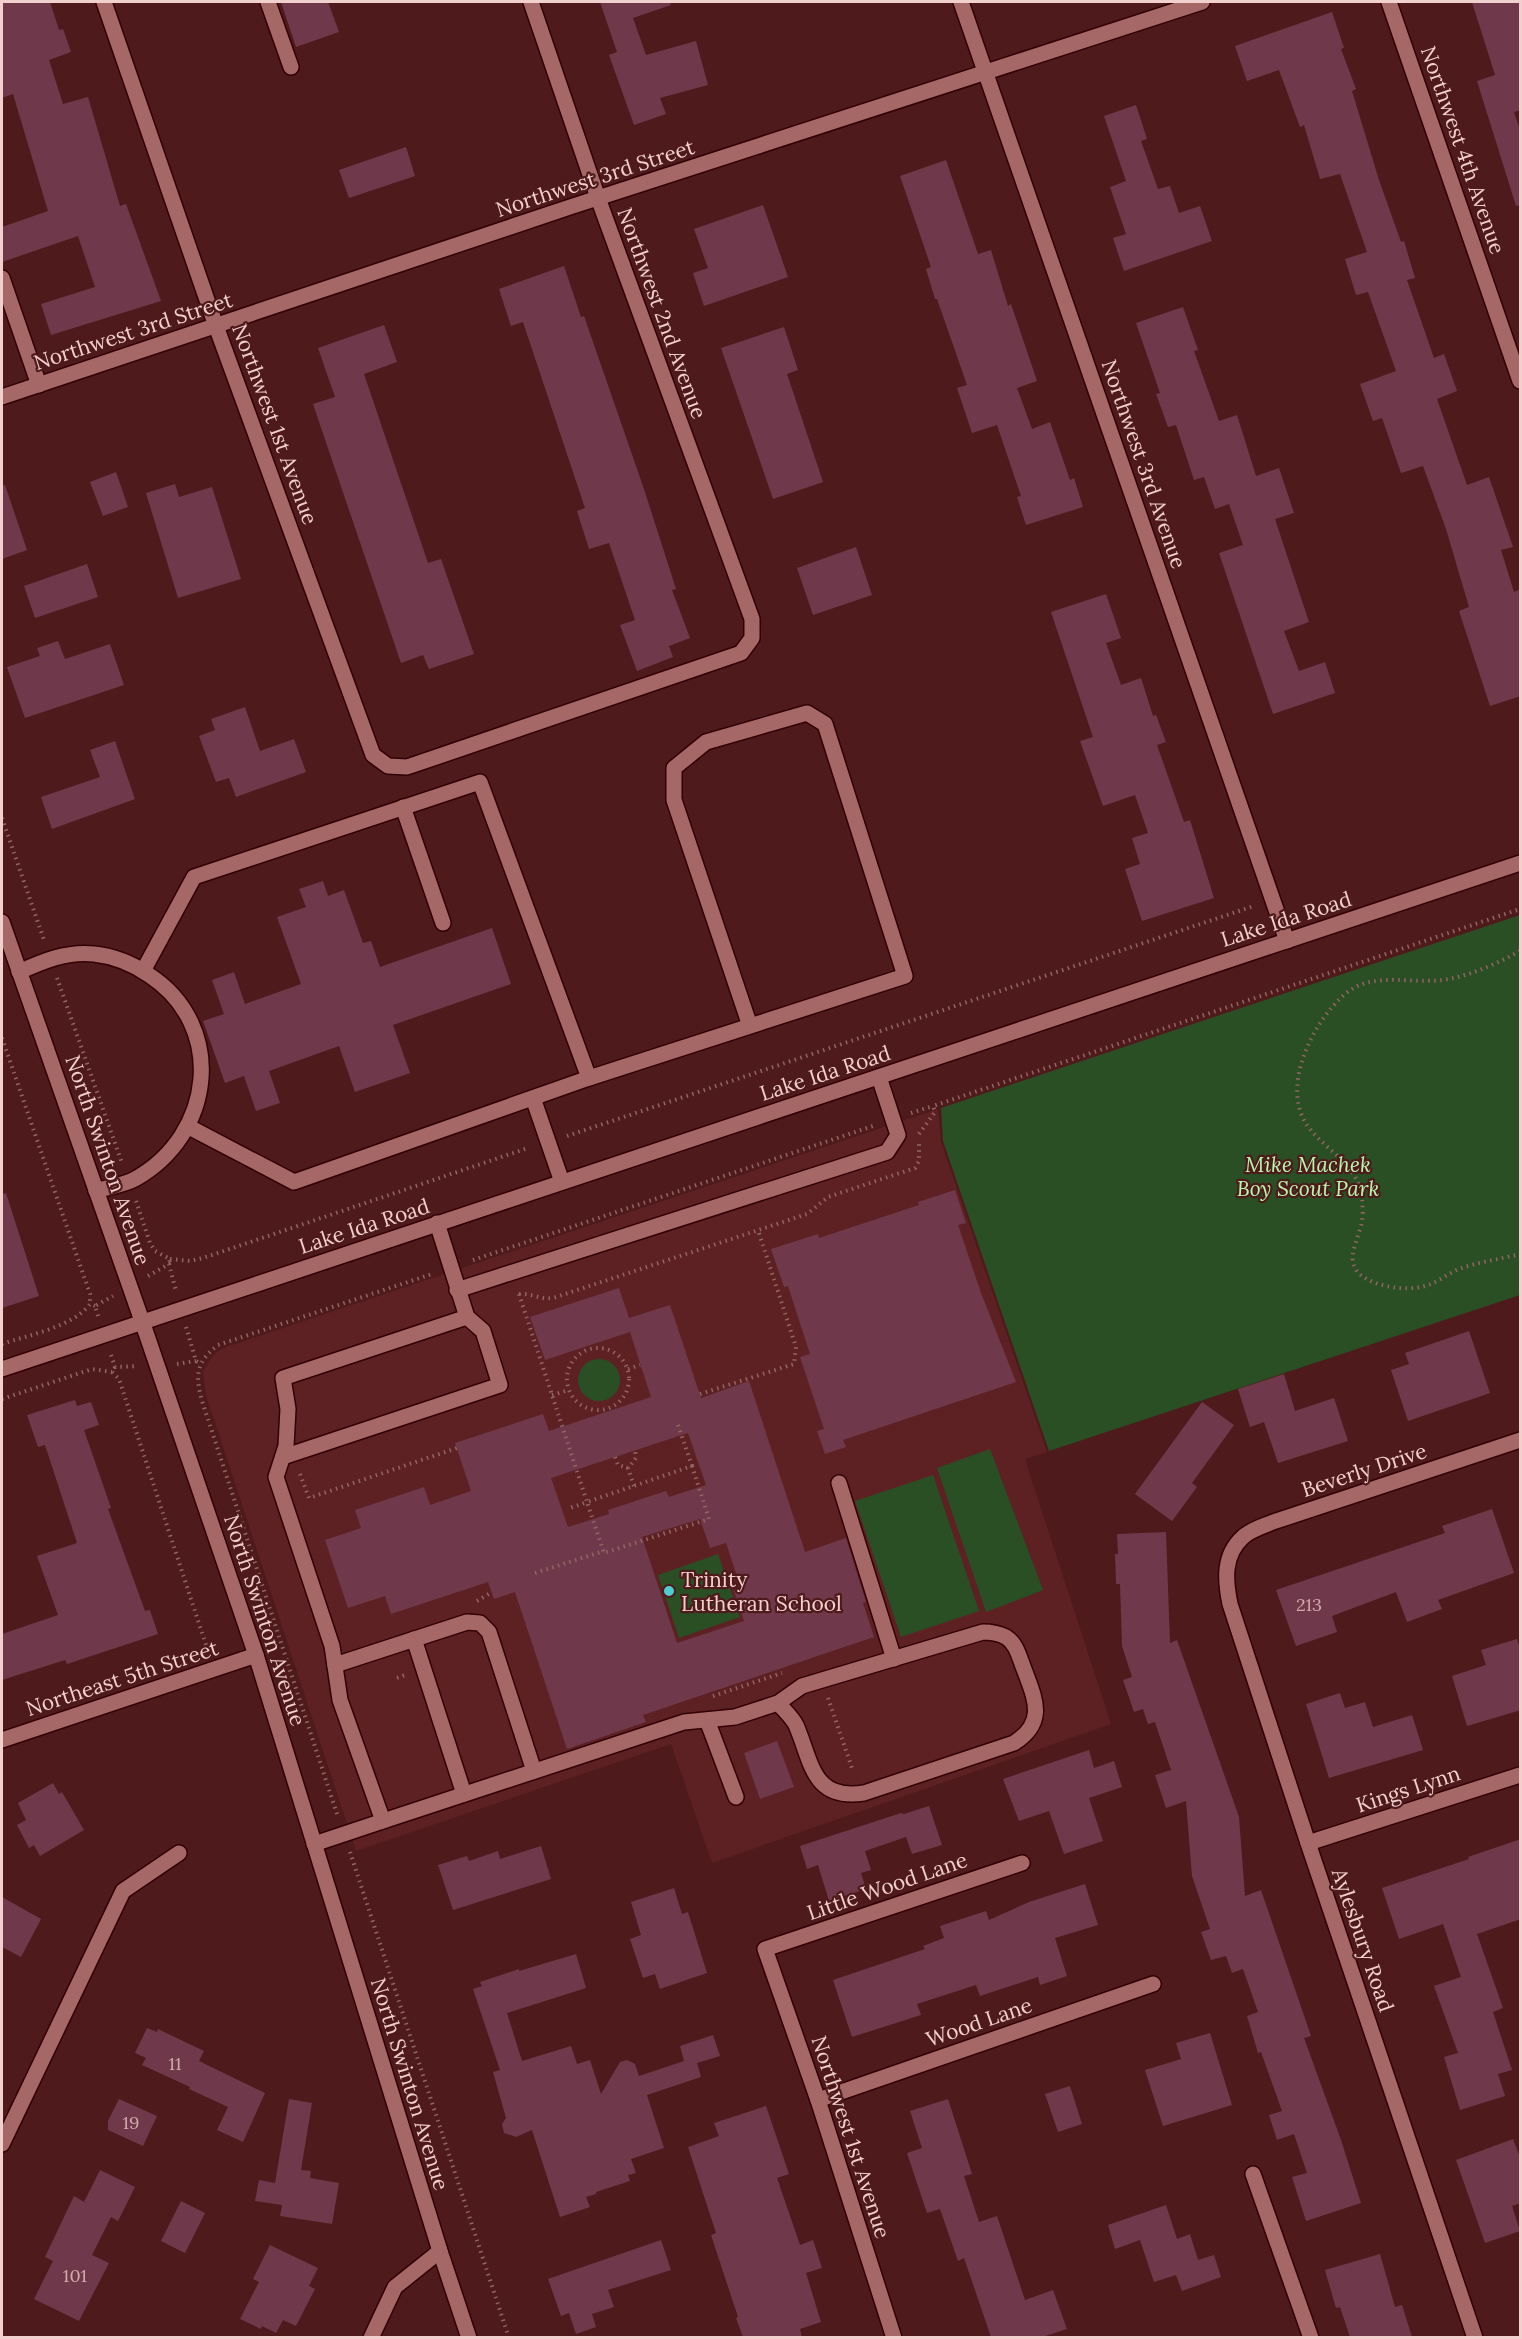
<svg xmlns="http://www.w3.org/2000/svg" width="1522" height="2339" font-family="Lora,serif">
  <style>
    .built { fill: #5d2123 }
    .green { fill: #2a4f24 }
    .building { fill: #70394b; fill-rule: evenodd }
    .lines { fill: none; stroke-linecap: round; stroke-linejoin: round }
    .service-casing { stroke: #320106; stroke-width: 18 }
    .minor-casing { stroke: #320106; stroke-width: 18 }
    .tertiary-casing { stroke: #320106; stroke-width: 18 }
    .path { stroke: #926565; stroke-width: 4; stroke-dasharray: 1.5 4.5; stroke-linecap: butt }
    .service { stroke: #a56867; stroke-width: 15 }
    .minor { stroke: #a56867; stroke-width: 15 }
    .tertiary { stroke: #a56867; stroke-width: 15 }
    .poi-dot { fill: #51ccd3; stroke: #4f1a1c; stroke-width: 2 }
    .labels { text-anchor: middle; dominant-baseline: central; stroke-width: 4.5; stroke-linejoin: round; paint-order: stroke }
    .number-label { font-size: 18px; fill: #d2aaad }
    .street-label { font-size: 21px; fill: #f2d0ce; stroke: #4f1a1c }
    .park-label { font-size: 21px; font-style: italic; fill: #b8f8ac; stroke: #4f1a1c }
    .poi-label { font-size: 21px; fill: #f2d0ce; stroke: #4f1a1c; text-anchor: start }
  </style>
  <rect width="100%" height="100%" fill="#4f1a1c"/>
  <polygon class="built" points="938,1109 941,1142 1047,1452 1025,1459 1111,1724 712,1863 671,1744 356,1851 206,1395 203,1371 209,1361 216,1353 226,1347"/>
  <g class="green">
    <polygon points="1520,915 1520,1295 1049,1451 943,1141 941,1108"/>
    <circle cx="599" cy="1380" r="21"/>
    <polygon points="990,1449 1043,1590 986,1612 937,1468"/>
    <polygon points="933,1475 979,1611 901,1637 855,1501"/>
    <polygon points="718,1554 740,1617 679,1638 658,1575"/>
  </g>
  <g class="building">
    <polygon points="2,2 50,2 59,30 63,29 71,52 49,60 63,104 88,97 120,206 126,204 161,301 51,335 41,304 95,287 78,236 2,262 2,227 48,211 13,94 2,98"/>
    <polygon points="281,2 328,2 339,32 296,47"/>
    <polygon points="600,2 670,2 671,5 633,18 646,55 696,41 708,85 660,98 666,114 634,125 609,55 617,52"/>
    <polygon points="1472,2 1521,2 1521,110 1514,112 1521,133 1521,205 1516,206 1477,81 1495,75"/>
    <polygon points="1332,12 1344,48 1341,49 1356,89 1352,91 1379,180 1401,242 1404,241 1415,278 1407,280 1434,358 1444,354 1457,391 1437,399 1467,485 1489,477 1513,547 1501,550 1514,592 1521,589 1521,696 1490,706 1459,611 1469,607 1446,529 1423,466 1401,473 1382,418 1373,421 1360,384 1396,371 1368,292 1356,295 1345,259 1367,252 1340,174 1320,179 1304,125 1300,127 1279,70 1247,81 1235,46"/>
    <polygon points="1136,105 1147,139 1141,141 1158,189 1170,186 1179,213 1200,206 1212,241 1124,271 1113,238 1126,234 1110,187 1126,181 1104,116"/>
    <polygon points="406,147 415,176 349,198 339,170"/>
    <polygon points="946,160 978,254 991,250 1008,306 1011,304 1037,381 1017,388 1032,429 1050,422 1070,480 1074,478 1083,507 1026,525 1017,497 1021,496 997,425 972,433 957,388 967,385 937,299 935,299 926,269 931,267 900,176"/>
    <polygon points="763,205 788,277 704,306 693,273 708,268 694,229"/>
    <polygon points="564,266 581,317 584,316 644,489 676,589 672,590 690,638 669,646 673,657 637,671 620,625 635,620 609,543 589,549 577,511 585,508 523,322 511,326 499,289"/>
    <polygon points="1183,307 1198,350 1194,351 1219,421 1237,415 1256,476 1279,468 1294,513 1275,519 1309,622 1284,631 1299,671 1325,662 1335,693 1273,714 1219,553 1243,545 1229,504 1215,509 1204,477 1194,480 1176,425 1168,427 1156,394 1160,393 1136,323"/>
    <polygon points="384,325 397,362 364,374 428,563 441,559 474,654 429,669 423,655 401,663 313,404 335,397 318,348"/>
    <polygon points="784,327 798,370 787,374 823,482 773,499 721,348"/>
    <polygon points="116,472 128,507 103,516 90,482"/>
    <polygon points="175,484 179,497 212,487 241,579 178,598 146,493"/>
    <polygon points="5,485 27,550 2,559 2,486"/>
    <polygon points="856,547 872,595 813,615 797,568"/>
    <polygon points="87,564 98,597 35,618 24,586"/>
    <polygon points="1106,594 1121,638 1106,643 1121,685 1141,678 1153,716 1156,715 1166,742 1157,745 1184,822 1190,820 1214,898 1142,921 1125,869 1140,864 1132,838 1148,833 1135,795 1103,806 1080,741 1093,737 1051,612"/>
    <polygon points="58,641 65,659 110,644 124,685 25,718 7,667 40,656 37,648"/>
    <polygon points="245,707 260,751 294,739 306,772 236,797 229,778 216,782 199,736 215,730 211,719"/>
    <polygon points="115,741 135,799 52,829 41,797 100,777 90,750"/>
    <polygon points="323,881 328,896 344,890 363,943 371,941 380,967 492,928 511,984 393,1025 410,1073 355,1092 339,1046 269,1071 280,1103 256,1111 244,1076 225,1083 203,1021 224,1014 212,980 234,972 245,1004 301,984 277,917 306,907 299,889"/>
    <polygon points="955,1190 966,1223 958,1225 981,1293 1016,1382 843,1440 846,1447 825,1454 817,1431 824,1429 800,1357 810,1354 788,1286 784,1287 771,1249 818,1234 819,1238 919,1205 918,1202"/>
    <polygon points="6,1193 39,1296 2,1308 2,1194"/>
    <path d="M619,1288L629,1318L670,1305L701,1398L749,1381L805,1552L846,1538L866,1602L863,1603L874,1637L643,1715L646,1722L567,1749L515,1592L494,1599L488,1582L391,1614L385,1596L348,1608L325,1540L361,1528L355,1510L424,1487L430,1505L471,1491L455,1443L543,1414L549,1431L651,1397L630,1332L545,1360L530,1317ZM688,1433L706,1485L669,1497L666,1491L608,1510L609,1514L568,1527L551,1478ZM700,1519L710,1548L726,1543L741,1588L734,1591L744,1621L677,1643L642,1537Z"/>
    <polygon points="1469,1331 1490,1393 1408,1421 1391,1370 1409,1364 1405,1353"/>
    <polygon points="1284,1374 1295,1411 1334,1398 1348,1441 1278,1463 1264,1422 1250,1427 1238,1389"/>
    <polygon points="75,1400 77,1406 91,1402 99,1425 84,1430 111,1508 108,1509 145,1611 150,1610 158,1634 67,1664 65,1660 2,1680 2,1634 58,1615 37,1556 77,1543 45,1445 38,1447 27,1415"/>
    <polygon points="1202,1402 1234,1425 1192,1483 1197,1487 1172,1521 1135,1494"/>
    <polygon points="1492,1509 1514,1573 1438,1600 1442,1609 1407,1622 1396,1592 1332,1616 1337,1632 1296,1646 1276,1590 1445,1533 1442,1526"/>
    <polygon points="1166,1532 1170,1643 1177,1640 1239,1817 1245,1896 1261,1890 1311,2036 1304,2038 1341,2140 1361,2203 1306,2221 1292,2177 1307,2173 1294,2134 1277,2140 1269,2115 1282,2111 1261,2052 1258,2053 1247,2016 1258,2012 1243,1969 1232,1973 1226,1956 1211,1960 1201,1932 1210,1929 1192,1876 1186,1801 1166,1808 1155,1775 1171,1770 1155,1722 1148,1724 1143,1709 1134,1712 1123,1680 1132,1677 1122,1646 1120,1584 1116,1584 1115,1554 1118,1554 1117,1534"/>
    <polygon points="1517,1639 1521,1652 1521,1710 1467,1726 1452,1676 1486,1665 1481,1650"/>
    <polygon points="1340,1693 1345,1708 1365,1702 1373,1727 1412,1715 1423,1750 1329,1778 1306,1704"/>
    <polygon points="777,1741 794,1787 760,1799 744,1753"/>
    <polygon points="1089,1750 1094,1768 1114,1761 1122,1787 1089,1798 1103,1841 1064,1854 1049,1811 1019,1821 1003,1779"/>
    <polygon points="53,1783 59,1794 62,1792 84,1830 40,1856 34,1845 29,1848 17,1825 26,1820 18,1803"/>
    <polygon points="929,1806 942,1845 912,1854 906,1837 865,1851 871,1870 861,1873 866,1889 829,1901 818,1865 807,1869 800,1846 901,1813 904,1814"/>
    <polygon points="1521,1839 1521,1919 1477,1934 1503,2008 1493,2012 1512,2070 1498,2074 1505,2096 1460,2110 1444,2057 1458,2053 1434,1986 1461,1977 1443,1924 1399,1939 1382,1888 1469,1859 1468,1857"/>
    <polygon points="541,1846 551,1879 453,1910 438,1865 467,1856 469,1861 498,1851 500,1859"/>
    <polygon points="1085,1884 1098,1925 1055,1938 1067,1976 1040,1985 1038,1977 980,1996 976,1985 917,2004 921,2015 852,2037 833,1980 925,1949 923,1946 944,1938 940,1926 986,1911 989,1920 1029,1902"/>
    <polygon points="674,1888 682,1914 688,1912 707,1973 660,1989 655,1974 643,1978 630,1939 641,1935 631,1902"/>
    <polygon points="2,1897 41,1919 21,1957 2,1947"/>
    <polygon points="576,1954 586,1988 507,2013 522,2061 571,2046 577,2064 590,2060 601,2094 620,2062 627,2060 635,2064 639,2076 684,2061 680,2046 713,2035 720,2056 697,2063 701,2077 647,2095 664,2148 631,2159 636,2173 628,2175 630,2181 596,2192 596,2194 586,2197 590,2207 560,2217 532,2130 516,2137 504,2133 502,2124 506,2118 493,2072 500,2070 473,1989 482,1986 480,1982 519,1969 519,1971"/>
    <polygon points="147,2028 157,2032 158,2029 204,2051 199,2061 265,2093 243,2142 217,2130 228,2107 189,2089 190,2087 142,2065 146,2058 135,2053"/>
    <polygon points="1210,2033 1232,2105 1163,2126 1145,2070 1181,2059 1176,2043"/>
    <polygon points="1070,2086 1082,2124 1058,2132 1045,2094"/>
    <polygon points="119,2099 157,2116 143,2146 108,2130 108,2121"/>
    <polygon points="289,2099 312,2103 301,2170 311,2171 310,2178 339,2183 332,2224 280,2216 282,2205 255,2201 259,2180 275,2183"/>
    <polygon points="948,2099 972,2174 964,2176 979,2222 997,2216 1025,2300 1053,2290 1067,2329 1042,2337 991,2337 964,2258 958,2261 940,2209 927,2213 907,2153 922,2148 910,2111"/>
    <polygon points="766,2106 789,2174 777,2178 800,2245 813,2240 822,2268 806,2273 821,2322 800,2329 802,2337 743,2337 736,2318 738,2317 711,2235 716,2233 688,2147 719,2136 714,2123"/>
    <polygon points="1513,2139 1521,2160 1521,2203 1512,2206 1520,2231 1485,2243 1456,2160"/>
    <polygon points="100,2170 135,2187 118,2221 111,2217 92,2255 109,2263 79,2321 34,2299 53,2261 45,2257 74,2196 84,2202"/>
    <polygon points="181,2201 205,2213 185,2253 161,2241"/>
    <polygon points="1166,2205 1177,2239 1190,2234 1198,2260 1214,2255 1221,2277 1182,2291 1176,2275 1154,2282 1140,2240 1115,2249 1108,2225"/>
    <polygon points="661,2240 671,2270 608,2290 614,2307 592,2314 596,2327 576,2334 569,2313 561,2316 548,2279"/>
    <polygon points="270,2245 318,2268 309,2286 315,2289 296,2326 283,2320 276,2333 262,2326 261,2329 240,2319 259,2282 253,2279"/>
    <polygon points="1380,2254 1395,2307 1402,2305 1412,2337 1350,2337 1340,2307 1336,2308 1325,2270"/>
  </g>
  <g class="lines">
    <g class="service-casing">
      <g id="service">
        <polyline points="268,2 291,67"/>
        <polyline points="2,278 39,385"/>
        <polyline points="403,807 443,923"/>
        <polyline points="143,971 194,877 480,782 589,1078 294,1182 189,1127"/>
        <path d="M19,972C43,961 67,951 94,954C113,956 133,964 149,975C227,1026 214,1135 135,1179C124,1185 108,1187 96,1191"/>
        <polyline points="589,1078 905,976 825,724 807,713 706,742 674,768 674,800 750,1026"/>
        <polyline points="533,1098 562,1182"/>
        <polyline points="457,1290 887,1152 898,1135 879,1077"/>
        <polyline points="283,1457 500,1385 483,1331 467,1317 437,1223"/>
        <polyline points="839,1483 894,1659"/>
        <polyline points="414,1639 464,1794"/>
        <polyline points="335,1665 467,1622 480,1623 489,1632 534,1771"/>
        <polyline points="707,1720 736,1797"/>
        <path d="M383,1821L684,1722L735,1717L778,1703L802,1686L983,1632C991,1632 998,1633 1006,1637C1017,1644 1019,1657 1024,1669C1035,1699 1047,1722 1014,1743L864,1793C812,1801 812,1762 796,1725C792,1717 784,1710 778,1703"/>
        <polyline points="314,1844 383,1821 340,1700 332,1646 276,1477 286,1446 288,1409 283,1378 467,1317"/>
        <polyline points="1253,2174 1311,2338"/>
      </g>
    </g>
    <g class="minor-casing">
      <g id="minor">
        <polyline points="104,2 216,326 373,755 388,766 407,767 741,653 752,638 752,619 598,198 531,2"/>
        <polyline points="961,2 1287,941"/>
        <polyline points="1389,2 1520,381"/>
        <polyline points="2,397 570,207 1202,2"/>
        <polyline points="2,922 142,1321"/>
        <polyline points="2,1740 256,1655"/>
        <polyline points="1308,1843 1520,1775"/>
        <polyline points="818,2100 1153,1984"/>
        <polyline points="2,2144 123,1891 179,1853"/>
        <polyline points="371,2338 395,2287 440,2251"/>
        <polyline points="894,2338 818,2100 765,1949 1022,1863"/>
        <path d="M1475,2338L1308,1843L1230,1604C1225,1580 1223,1555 1243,1537C1250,1530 1264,1526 1273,1522L1520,1440"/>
      </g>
    </g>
    <g class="tertiary-casing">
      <g id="tertiary">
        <polyline points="142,1321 256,1655 440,2251 469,2338"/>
        <polyline points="2,1369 1520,863"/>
      </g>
    </g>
    <g class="path">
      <polyline points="2,818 44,940"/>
      <path d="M1520,951C1498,963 1474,974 1449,979C1414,986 1373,969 1344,995C1312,1023 1279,1089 1309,1128C1328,1152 1359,1165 1362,1199C1363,1207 1363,1218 1361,1226C1354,1250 1342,1269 1373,1282C1391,1289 1413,1291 1431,1284C1441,1280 1449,1273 1459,1269C1478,1262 1501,1259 1520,1254"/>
      <polyline points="57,978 122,1163"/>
      <polyline points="2,1038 90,1294 90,1304"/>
      <polyline points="911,1113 933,1106"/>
      <polyline points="919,1134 935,1112 933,1106 1520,909"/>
      <polyline points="567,1136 1254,906"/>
      <polyline points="136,1201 150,1243 155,1251 170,1259 169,1264"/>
      <polyline points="170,1259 190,1261 203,1258 528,1148"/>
      <polyline points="473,1260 873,1126"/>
      <polyline points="148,1276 169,1264 176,1291"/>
      <path d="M519,1294C531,1293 541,1300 553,1298L807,1214L828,1197L915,1168L919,1161V1142"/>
      <polyline points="519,1294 587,1502 567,1509"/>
      <polyline points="98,1316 95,1306 113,1296"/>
      <polyline points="186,1327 196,1361 201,1364"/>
      <path d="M2,1344C28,1335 73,1327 90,1304L95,1306"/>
      <circle cx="598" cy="1379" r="31"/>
      <polyline points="111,1355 115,1367 137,1366"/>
      <polyline points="177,1364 196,1361"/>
      <polyline points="115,1367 112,1372 119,1379 208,1651"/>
      <polyline points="628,1369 640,1365"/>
      <polyline points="700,1394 794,1364 796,1347 758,1230"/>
      <polyline points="552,1395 569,1390"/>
      <polyline points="2,1399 92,1369 112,1372"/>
      <polyline points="678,1425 692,1466"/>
      <polyline points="615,1457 618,1465 628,1468"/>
      <polygon points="692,1466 709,1519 604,1553 587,1502"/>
      <polyline points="300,1474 309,1498 457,1448"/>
      <polyline points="634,1486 628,1468 636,1458 635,1450"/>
      <polyline points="535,1573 604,1551"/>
      <polyline points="477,1601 492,1592"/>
      <polyline points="397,1678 405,1675"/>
      <polyline points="713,1696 782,1673"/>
      <polyline points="828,1698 852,1768"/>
      <path d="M337,1814L202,1401C195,1375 196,1362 218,1345L432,1274"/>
      <polyline points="350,1852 509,2338"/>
    </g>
    <use href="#service" class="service"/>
    <use href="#minor" class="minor"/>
    <use href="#tertiary" class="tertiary"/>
  </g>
  <circle class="poi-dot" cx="669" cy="1591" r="6"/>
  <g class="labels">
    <g class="number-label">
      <text x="1309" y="1604">213</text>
      <text x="175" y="2063">11</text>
      <text x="131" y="2122">19</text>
      <text x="75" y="2275">101</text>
    </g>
    <g class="street-label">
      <text transform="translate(1463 150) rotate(71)">Northwest 4th Avenue</text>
      <text transform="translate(595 178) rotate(-18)">Northwest 3rd Street</text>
      <text transform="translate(662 313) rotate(70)">Northwest 2nd Avenue</text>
      <text transform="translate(133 331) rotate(-18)">Northwest 3rd Street</text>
      <text transform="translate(275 424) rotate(70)">Northwest 1st Avenue</text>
      <text transform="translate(1144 464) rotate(71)">Northwest 3rd Avenue</text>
      <text transform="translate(1286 919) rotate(-18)">Lake Ida Road</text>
      <text transform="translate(825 1073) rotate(-18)">Lake Ida Road</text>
      <text transform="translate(108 1160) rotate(71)">North Swinton Avenue</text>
      <text transform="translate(364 1226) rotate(-18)">Lake Ida Road</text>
      <text transform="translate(1364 1470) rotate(-18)">Beverly Drive</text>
      <text transform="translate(265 1620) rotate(72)">North Swinton Avenue</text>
      <text transform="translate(122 1678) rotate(-18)">Northeast 5th Street</text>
      <text transform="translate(1408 1789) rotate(-18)">Kings Lynn</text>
      <text transform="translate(887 1886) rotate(-19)">Little Wood Lane</text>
      <text transform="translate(1363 1940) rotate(71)">Aylesbury Road</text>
      <text transform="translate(979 2022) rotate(-19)">Wood Lane</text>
      <text transform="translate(410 2084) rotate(73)">North Swinton Avenue</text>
      <text transform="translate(851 2137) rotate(72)">Northwest 1st Avenue</text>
    </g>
    <g class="park-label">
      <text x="1308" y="1164">Mike Machek<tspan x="1308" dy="24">Boy Scout Park</tspan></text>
    </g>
    <g class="poi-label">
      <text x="681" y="1579">Trinity<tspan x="681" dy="24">Lutheran School</tspan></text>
    </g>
  </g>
  <rect width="1522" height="2339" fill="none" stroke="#f2d0ce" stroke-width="6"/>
</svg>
